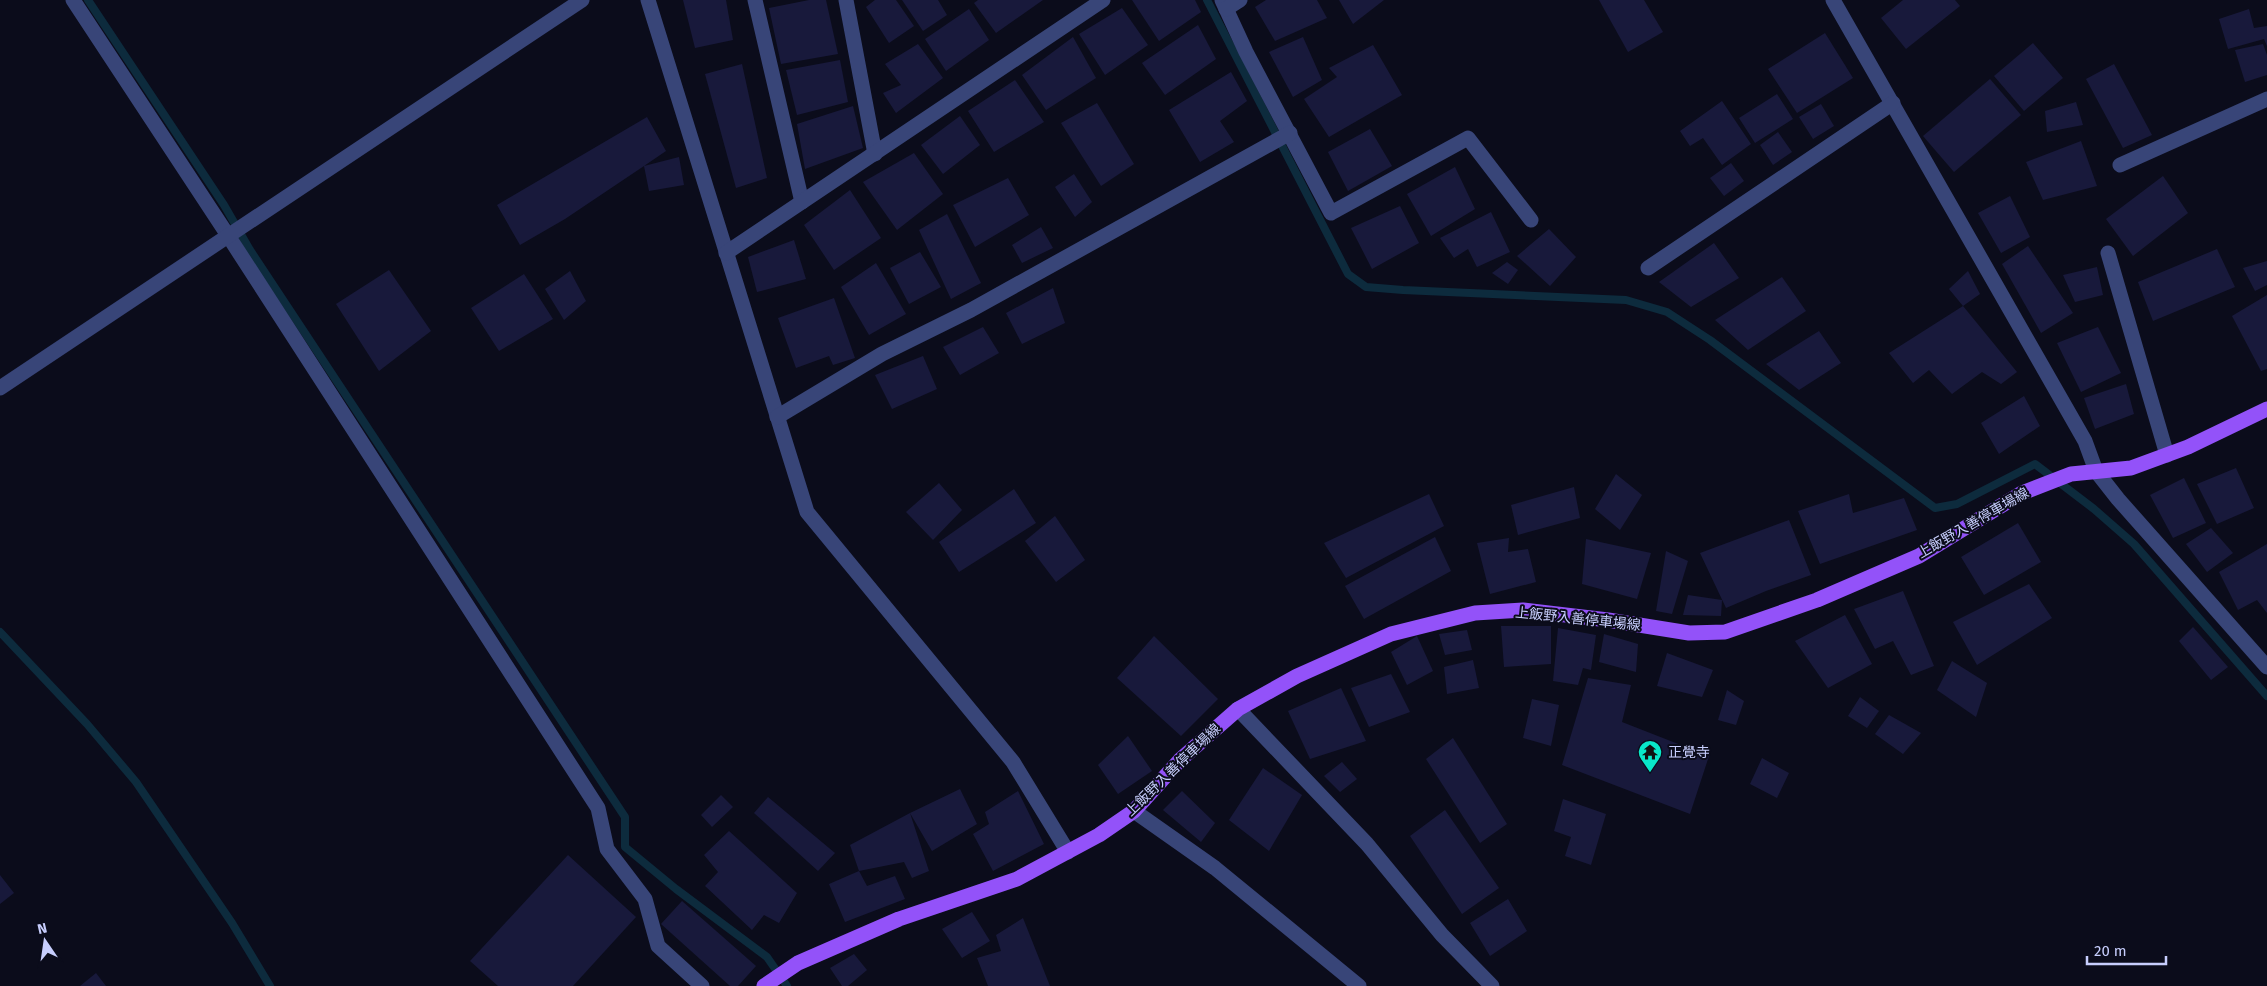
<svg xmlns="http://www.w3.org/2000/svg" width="2267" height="986" font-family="'Fira Sans','Noto Sans JP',sans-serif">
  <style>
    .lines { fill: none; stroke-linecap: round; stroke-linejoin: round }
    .stream { stroke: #0d2b3d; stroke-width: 8 }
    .building { fill: #18193b }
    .minor { stroke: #384578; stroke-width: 15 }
    .major { stroke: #9352f9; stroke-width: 15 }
    .labels { text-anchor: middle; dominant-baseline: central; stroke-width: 4; stroke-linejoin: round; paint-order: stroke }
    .street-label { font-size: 14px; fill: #c7cefd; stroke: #0b0c1b }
    .poi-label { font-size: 14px; fill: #c7cefd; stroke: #0b0c1b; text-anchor: start }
  </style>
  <rect width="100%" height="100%" fill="#0b0c1b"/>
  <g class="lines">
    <g class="stream">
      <polyline points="88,0 224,205 250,250 625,817 625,847 676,889 767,957 787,986"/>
      <polyline points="1207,0 1348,274 1366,287 1403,290 1626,300 1667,312 1710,340 1935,508 1957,504 2035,464 2094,509 2134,544 2267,696"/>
      <polyline points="0,632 87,724 136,782 232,923 270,986"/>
    </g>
  </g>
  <g class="building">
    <polygon points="683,0 726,0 733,40 695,48"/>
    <polygon points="809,0 826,0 838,54 781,64 769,8"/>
    <polygon points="875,0 896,0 914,26 889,43 866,7"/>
    <polygon points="902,0 938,0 947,15 923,31"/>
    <polygon points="978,0 1043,0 996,33 974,3"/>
    <polygon points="1132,0 1195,0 1201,12 1159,41"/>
    <polygon points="1266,0 1317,0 1327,18 1275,41 1255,7"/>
    <polygon points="1339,0 1384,0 1353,24"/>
    <polygon points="1599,0 1644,0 1663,32 1628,52"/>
    <polygon points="1903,0 1955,0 1960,6 1906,49 1881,18"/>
    <polygon points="1122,8 1148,45 1105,75 1079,34"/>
    <polygon points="969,9 989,40 946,71 925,39"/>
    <polygon points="2249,9 2254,28 2267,26 2267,46 2264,39 2228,49 2219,19"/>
    <polygon points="1198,25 1216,59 1165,95 1142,63"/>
    <polygon points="1825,33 1853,78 1797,113 1768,69"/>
    <polygon points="1073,37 1096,78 1046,110 1022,75"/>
    <polygon points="1303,37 1322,80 1293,97 1269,52"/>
    <polygon points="2033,43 2063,78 2024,111 1994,76"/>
    <polygon points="918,44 943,78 896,113 883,93 901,85 885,64"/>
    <polygon points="2263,44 2267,55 2267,75 2245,82 2235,50"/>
    <polygon points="1373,45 1402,95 1329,137 1304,99 1337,77 1329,68"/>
    <polygon points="840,60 848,102 797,115 786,70"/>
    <polygon points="742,64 767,178 736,188 705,74"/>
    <polygon points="2114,64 2152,135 2123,148 2086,79"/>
    <polygon points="1231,72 1247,101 1220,121 1234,142 1200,162 1169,110"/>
    <polygon points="1990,79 2021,115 1954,172 1923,136"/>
    <polygon points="1015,80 1044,122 994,152 968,111"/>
    <polygon points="1777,94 1793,119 1755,143 1739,118"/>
    <polygon points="1722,101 1751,144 1722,165 1703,138 1690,146 1680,131"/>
    <polygon points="2076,102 2083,125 2047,132 2045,111"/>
    <polygon points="1097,103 1134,164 1101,186 1061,123"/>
    <polygon points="1821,104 1834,126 1813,139 1799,117"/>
    <polygon points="853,106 863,148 805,169 797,124"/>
    <polygon points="960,116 980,145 943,174 921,145"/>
    <polygon points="647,117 666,151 644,166 679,157 684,185 649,191 644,166 565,219 520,245 497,205"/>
    <polygon points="1370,129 1392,166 1348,191 1328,152"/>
    <polygon points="1778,132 1792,152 1773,165 1760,145"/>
    <polygon points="2081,141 2097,186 2043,200 2026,162"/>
    <polygon points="914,153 943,194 897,230 863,182"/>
    <polygon points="1731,163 1744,181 1724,196 1710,178"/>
    <polygon points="1455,167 1475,209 1431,236 1407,194"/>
    <polygon points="1074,174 1092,202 1075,217 1055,187"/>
    <polygon points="2163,176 2188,213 2133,256 2106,219"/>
    <polygon points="1008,178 1029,215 975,247 953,205"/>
    <polygon points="850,190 881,238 834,270 804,225"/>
    <polygon points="2010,196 2030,237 2001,253 1978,213"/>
    <polygon points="1400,206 1419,243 1372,269 1351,228"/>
    <polygon points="1491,212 1510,252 1477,267 1468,249 1454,258 1440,238"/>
    <polygon points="947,214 981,283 951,299 919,230"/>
    <polygon points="1041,227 1053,248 1022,263 1012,245"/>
    <polygon points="1549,229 1576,257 1550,286 1517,256"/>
    <polygon points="794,240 806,279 757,292 748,257"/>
    <polygon points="1714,243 1739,278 1691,307 1659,282"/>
    <polygon points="2028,246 2073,313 2041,333 2002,264"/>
    <polygon points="2217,249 2235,287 2153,321 2138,282"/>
    <polygon points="920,252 941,287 909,304 890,268"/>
    <polygon points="2267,261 2267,285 2255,291 2243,268"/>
    <polygon points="1507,262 1518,270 1508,284 1492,273"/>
    <polygon points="876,263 906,314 869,335 841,287"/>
    <polygon points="2097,267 2103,295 2075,302 2063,275"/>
    <polygon points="389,270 431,331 379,371 336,304"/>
    <polygon points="570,271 586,301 564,320 545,289"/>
    <polygon points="1968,271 1980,294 1963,306 1949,289"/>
    <polygon points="524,274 553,319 499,351 471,308"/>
    <polygon points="1782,277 1806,311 1748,350 1715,320"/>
    <polygon points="1053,288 1065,323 1022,344 1006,313"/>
    <polygon points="2267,295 2267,369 2261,371 2232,316"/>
    <polygon points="834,298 855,358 833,365 829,356 796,368 778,318"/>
    <polygon points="1963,306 2017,372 2001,384 1982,372 1952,394 1929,370 1913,383 1889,353"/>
    <polygon points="983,327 999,353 960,375 943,347"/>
    <polygon points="2098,327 2121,373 2081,392 2057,343"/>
    <polygon points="1819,331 1841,363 1799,390 1766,364"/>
    <polygon points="923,356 937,389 892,409 875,375"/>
    <polygon points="2126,384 2134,414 2095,429 2084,398"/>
    <polygon points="2024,396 2040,426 1999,454 1981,423"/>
    <polygon points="2236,468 2254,508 2217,524 2197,484"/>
    <polygon points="1616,474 1642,495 1620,530 1595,509"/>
    <polygon points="2184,478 2206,523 2173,538 2150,495"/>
    <polygon points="939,483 962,510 933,540 906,512"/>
    <polygon points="1574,487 1580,518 1518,535 1511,505"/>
    <polygon points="1014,489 1036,523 959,572 939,542"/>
    <polygon points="1429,494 1444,526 1346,578 1324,543"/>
    <polygon points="1849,494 1853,513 1904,498 1917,530 1820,564 1798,511"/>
    <polygon points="1055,516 1085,560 1056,582 1025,541"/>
    <polygon points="1789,520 1811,575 1766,591 1726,608 1700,553"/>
    <polygon points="2018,523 2041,562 1984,595 1961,557"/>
    <polygon points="2211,528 2233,553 2207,572 2186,544"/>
    <polygon points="1435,537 1451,571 1364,619 1345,586"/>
    <polygon points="1509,538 1508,552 1528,549 1536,582 1490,594 1477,543"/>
    <polygon points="1586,539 1651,553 1637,599 1582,584"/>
    <polygon points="2267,544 2267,613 2257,600 2238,610 2219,572"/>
    <polygon points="1666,551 1688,561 1672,614 1656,611"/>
    <polygon points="2029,584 2052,618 1977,665 1953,622"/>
    <polygon points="1903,591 1934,666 1911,675 1893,641 1875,649 1854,609"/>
    <polygon points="1688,595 1722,600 1721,616 1683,615"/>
    <polygon points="1845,615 1872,664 1828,688 1795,641"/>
    <polygon points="1501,626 1551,626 1551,664 1504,667"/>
    <polygon points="2193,627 2228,667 2211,680 2179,641"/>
    <polygon points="1558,628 1596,635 1591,670 1583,668 1578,685 1553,681"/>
    <polygon points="1467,630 1472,650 1445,655 1439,634"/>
    <polygon points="1604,634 1638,644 1636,672 1599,662"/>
    <polygon points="1154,636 1218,699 1181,736 1117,678"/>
    <polygon points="1417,636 1433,671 1407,685 1391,652"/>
    <polygon points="1667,653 1713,670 1702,697 1657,686"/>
    <polygon points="1473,660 1479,688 1447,694 1444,667"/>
    <polygon points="1952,661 1987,683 1976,717 1937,690"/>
    <polygon points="1391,674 1410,712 1369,727 1351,688"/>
    <polygon points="1588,678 1631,685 1622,722 1709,756 1690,814 1562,765"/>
    <polygon points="1341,688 1366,741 1310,759 1288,711"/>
    <polygon points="1727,690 1744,701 1736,725 1718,720"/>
    <polygon points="1860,697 1879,711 1867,728 1848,716"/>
    <polygon points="1532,699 1559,705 1551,746 1523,738"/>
    <polygon points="1889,715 1921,733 1903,754 1875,734"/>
    <polygon points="1128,736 1152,771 1118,794 1098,765"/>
    <polygon points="1453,738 1507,824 1480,843 1426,759"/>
    <polygon points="1762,758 1789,773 1777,798 1750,784"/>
    <polygon points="1342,762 1357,779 1340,792 1324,776"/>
    <polygon points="1263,768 1302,795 1269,851 1229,820"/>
    <polygon points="960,789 977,824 932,851 910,813 929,871 912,878 904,862 859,871 850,845 910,813"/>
    <polygon points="1018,791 1044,844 993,871 973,834 989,824 985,812"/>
    <polygon points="1182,791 1215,823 1201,842 1163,810"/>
    <polygon points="721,795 733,807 712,827 701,815"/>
    <polygon points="768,797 835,853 818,871 754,813"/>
    <polygon points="1563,799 1606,814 1591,865 1565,856 1571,837 1554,831"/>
    <polygon points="1445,810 1499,888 1462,914 1410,836"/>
    <polygon points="729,831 797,893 779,923 764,915 752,930 705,886 718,872 704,855"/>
    <polygon points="568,855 636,917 573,986 498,986 470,961"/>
    <polygon points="859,871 867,886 895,876 905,899 845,922 829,884"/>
    <polygon points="0,875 14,893 0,904"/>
    <polygon points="1508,899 1527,931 1490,956 1470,923"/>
    <polygon points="682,901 756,966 738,986 730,986 661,924"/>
    <polygon points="972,912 990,941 962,958 942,929"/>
    <polygon points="1023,918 1050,986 988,986 977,958 1001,951 996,935"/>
    <polygon points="854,954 867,970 848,986 842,986 830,968"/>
    <polygon points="96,973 106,986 80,986"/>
  </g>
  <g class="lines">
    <g class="minor">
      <polyline points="73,0 229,237 598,808 607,849 645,899 658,946 702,986"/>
      <polyline points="648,0 807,512 1013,762 1068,852"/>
      <polyline points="755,0 802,202"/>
      <polyline points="846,0 875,154"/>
      <polyline points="1222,0 1246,52 1331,213 1468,138 1531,220"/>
      <polyline points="1833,0 2085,441 2096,471 2118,499 2267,667"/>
      <polyline points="1226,9 1240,0"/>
      <polyline points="2120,165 2267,99"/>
      <polyline points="726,253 1103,0"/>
      <polyline points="2108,253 2167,455"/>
      <polyline points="1648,268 1893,103"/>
      <polyline points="0,388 582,0"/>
      <polyline points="777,417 882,354 971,310 1290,133"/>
      <polyline points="1238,709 1367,844 1442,935 1492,986"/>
      <polyline points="1134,811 1215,868 1359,986"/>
    </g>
    <polyline class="major" points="764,986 798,963 899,919 1017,879 1099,835 1134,811 1180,760 1238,709 1297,676 1391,634 1475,613 1523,610 1608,620 1689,633 1725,632 1817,600 1919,556 2022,493 2071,474 2131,468 2188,447 2267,409"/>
  </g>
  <defs>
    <g id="temple-pin" transform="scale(1.25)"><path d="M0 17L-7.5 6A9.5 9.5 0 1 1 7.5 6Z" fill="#09e7c9" stroke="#0b0c1b"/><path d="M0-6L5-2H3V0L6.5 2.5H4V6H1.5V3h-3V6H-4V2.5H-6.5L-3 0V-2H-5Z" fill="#111"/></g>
  </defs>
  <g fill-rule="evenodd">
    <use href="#temple-pin" x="1650" y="752"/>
  </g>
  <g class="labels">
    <g class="street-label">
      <text transform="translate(1973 523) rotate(-30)">上飯野入善停車場線</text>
      <text transform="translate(1578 619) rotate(6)">上飯野入善停車場線</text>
      <text transform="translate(1173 770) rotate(-44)">上飯野入善停車場線</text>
    </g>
    <g class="poi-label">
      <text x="1668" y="752">正覺寺</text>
    </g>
  </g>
  <g transform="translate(45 941) rotate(347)" stroke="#0b0c1b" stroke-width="4" paint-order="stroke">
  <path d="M0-4L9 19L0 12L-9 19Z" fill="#c7cefd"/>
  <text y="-8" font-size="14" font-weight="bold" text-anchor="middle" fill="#c7cefd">N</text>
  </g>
  <path d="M2087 956v8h79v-8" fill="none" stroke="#c7cefd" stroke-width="2.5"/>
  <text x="2094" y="956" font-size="15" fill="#c7cefd" stroke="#0b0c1b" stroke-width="4" paint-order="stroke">20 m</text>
</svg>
